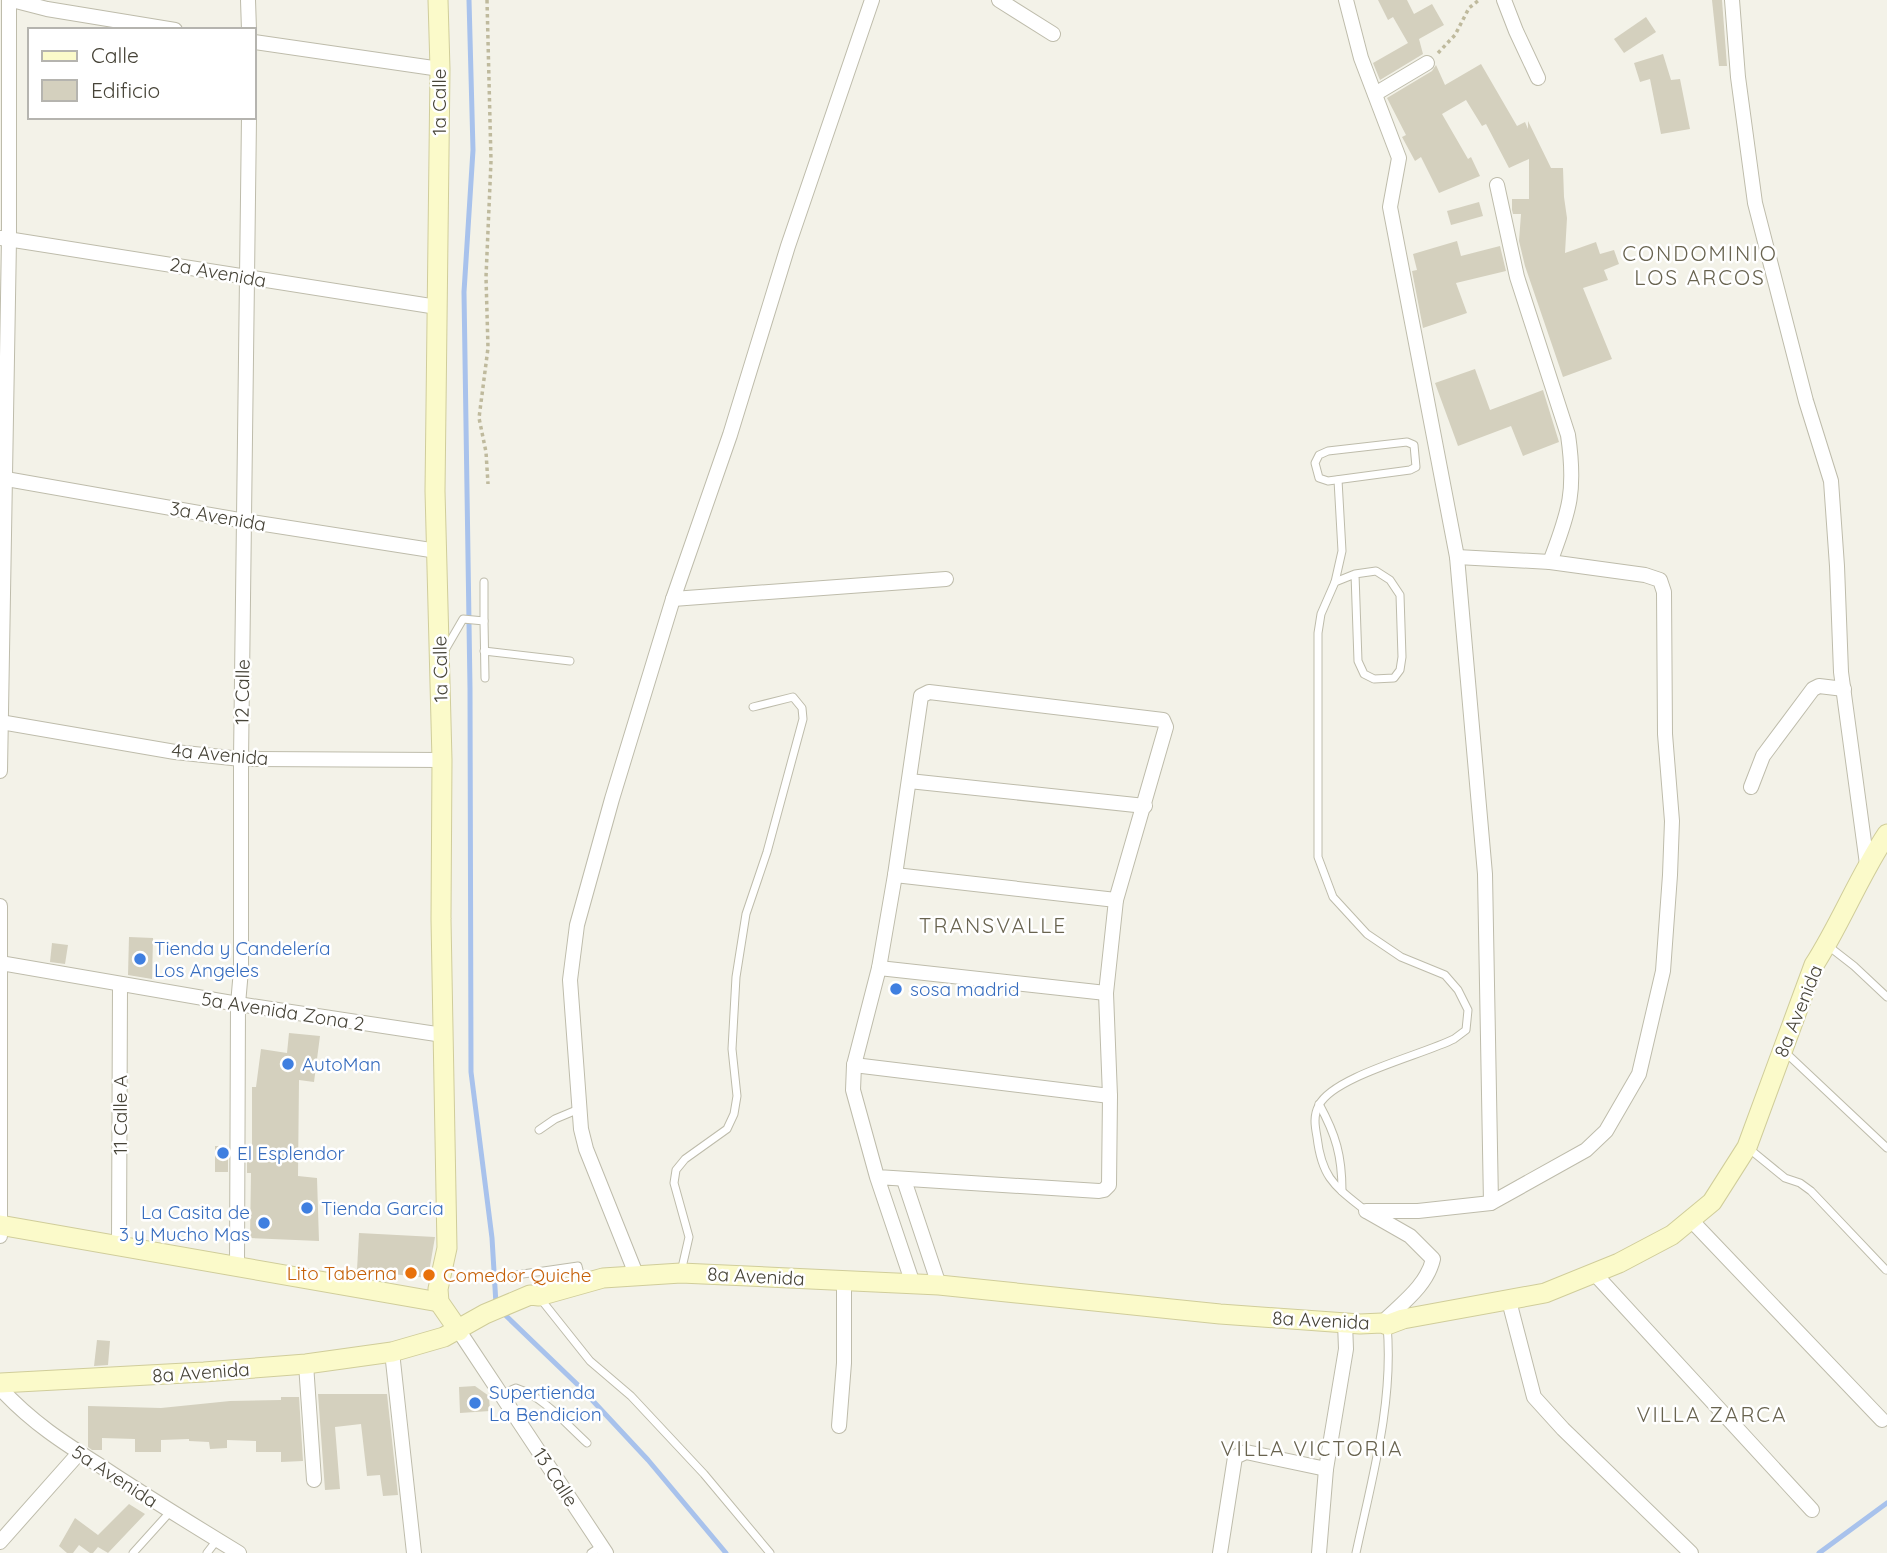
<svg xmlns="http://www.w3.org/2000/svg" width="1887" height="1553" font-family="Quicksand,sans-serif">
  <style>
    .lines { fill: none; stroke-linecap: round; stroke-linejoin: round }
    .stream { stroke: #a8c2ec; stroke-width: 5 }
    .building { fill: #d4d0be }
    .lane-casing { stroke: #bebcab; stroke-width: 9 }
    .street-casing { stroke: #bebcab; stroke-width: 16 }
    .secondary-casing { stroke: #d0cd9a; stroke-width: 21 }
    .path { stroke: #bfba9d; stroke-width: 3.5; stroke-dasharray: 3.5 3.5; stroke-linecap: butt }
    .lane { stroke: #fff; stroke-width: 7 }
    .street { stroke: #fff; stroke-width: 14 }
    .secondary { stroke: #fbfaca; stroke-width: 19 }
    .shop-dot { fill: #3f7fe0; stroke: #fff; stroke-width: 2.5 }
    .food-dot { fill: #e8710a; stroke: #fff; stroke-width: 2.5 }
    .labels { text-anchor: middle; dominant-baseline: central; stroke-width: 5; stroke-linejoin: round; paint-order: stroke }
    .street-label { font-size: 19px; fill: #464337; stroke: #fff }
    .shop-label { font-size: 19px; fill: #366cbe; stroke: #fff; text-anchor: start }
    .food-label { font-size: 19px; fill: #c56008; stroke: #fff; text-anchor: end }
    .neighbourhood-label { font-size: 21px; letter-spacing: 2px; fill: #68634f; stroke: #fff }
  </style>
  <rect width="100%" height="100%" fill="#f3f2e8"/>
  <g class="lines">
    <g class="stream">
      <polyline points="469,0 473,150 464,292 470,688 471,1072 492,1238 496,1304"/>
      <polyline points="501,1311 579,1386 648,1460 726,1553"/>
      <polyline points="1819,1553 1887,1503"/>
    </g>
  </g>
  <g class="building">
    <polygon points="1378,0 1407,0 1414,14 1432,4 1444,25 1419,39 1423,54 1380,80 1373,63 1408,43 1393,17 1388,20"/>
    <polygon points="1712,0 1722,0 1727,66 1719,66"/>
    <polygon points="1646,17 1656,32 1624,53 1614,39"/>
    <polygon points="1663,54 1671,80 1680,79 1690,129 1661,134 1650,79 1640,82 1634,63"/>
    <polygon points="1481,64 1517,126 1525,122 1528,129 1528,121 1551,168 1563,168 1564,197 1567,218 1565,253 1596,242 1600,254 1614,250 1619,264 1604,270 1608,280 1583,288 1612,359 1563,377 1525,266 1519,241 1521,214 1513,214 1512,210 1512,199 1529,199 1529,159 1509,168 1486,124 1482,126 1466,100 1442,114 1468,159 1471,157 1480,176 1439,193 1421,157 1415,161 1402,137 1406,135 1387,98 1432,71 1436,65 1445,85"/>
    <polygon points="1479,202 1483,216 1451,225 1447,211"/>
    <polygon points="1457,241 1461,256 1500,246 1506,271 1456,283 1467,313 1423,328 1412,271 1417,270 1413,254"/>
    <polygon points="1475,369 1490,410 1543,390 1559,442 1523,456 1511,426 1458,446 1435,383"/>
    <polygon points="129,937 153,938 152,979 128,975"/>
    <polygon points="52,943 68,945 65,964 50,962"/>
    <polygon points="289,1033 320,1036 314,1082 299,1080 298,1176 317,1178 319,1241 250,1238 251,1173 247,1173 247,1146 252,1146 252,1087 256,1087 261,1049 287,1053"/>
    <rect x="215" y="1146" width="13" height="26"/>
    <polygon points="359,1233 435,1237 428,1278 357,1270"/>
    <polygon points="97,1340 110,1341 108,1365 94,1366"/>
    <polygon points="475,1386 489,1396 490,1411 460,1413 459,1387"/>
    <polygon points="318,1394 387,1394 398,1495 383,1496 380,1475 367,1476 361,1424 335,1427 340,1489 325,1490"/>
    <polygon points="281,1397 299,1397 303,1461 281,1462 281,1452 256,1452 256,1441 227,1440 227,1448 210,1449 209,1442 189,1441 189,1439 161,1440 161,1452 135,1452 135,1439 102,1438 102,1450 92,1450 88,1447 88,1406 161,1408 230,1401 281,1400"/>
    <polygon points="129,1504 145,1514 108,1553 98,1547 93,1553 90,1553 79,1545 73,1553 67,1553 59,1546 75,1518 98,1535"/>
  </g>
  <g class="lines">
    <g class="lane-casing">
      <g id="lane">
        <polygon points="1407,442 1414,445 1416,467 1410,470 1328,481 1319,478 1315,463 1319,455 1328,451"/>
        <path d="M1355,574L1358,661L1364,674L1374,679L1394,678L1400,670L1402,657L1400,595L1390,580L1376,571L1355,574L1335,582L1321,614L1318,633V857L1333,897L1367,934L1401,957L1445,975L1458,990L1468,1010L1466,1030L1454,1039C1422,1055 1334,1076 1319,1105C1313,1116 1315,1126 1317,1137C1322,1179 1335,1186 1366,1211"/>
        <polyline points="1335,582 1342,551 1338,480"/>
        <polyline points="484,621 484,582"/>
        <polyline points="445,650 463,619 484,621 485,678"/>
        <polyline points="484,651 570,661"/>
        <polyline points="1827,945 1854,966 1887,997"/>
        <polyline points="1785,1052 1887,1148"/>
        <path d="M1319,1104C1336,1135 1342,1156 1342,1191"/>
        <polyline points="539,1130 555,1119 579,1109"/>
        <polyline points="1747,1147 1785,1178 1800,1183 1811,1191 1886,1270"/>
        <polyline points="681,1272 689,1237 674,1183 676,1170 685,1159 727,1129 734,1114 737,1096 732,1049 736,977 746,914 767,852 803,719 802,708 793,697 753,707"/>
        <polyline points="516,1275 578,1266 582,1282"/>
        <polyline points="539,1297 590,1361 631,1396 704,1474 770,1553"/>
        <path d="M502,1394L516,1388C544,1397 565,1423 587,1443"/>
        <polyline points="133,1553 170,1512"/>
        <polyline points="207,1553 217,1540"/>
        <polyline points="591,1553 601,1546"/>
        <path d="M1356,1553C1372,1478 1394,1402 1387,1325"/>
      </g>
    </g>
    <g class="street-casing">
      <g id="street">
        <polyline points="12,0 47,9 175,30"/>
        <polyline points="248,0 249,30"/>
        <polyline points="999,0 1053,34"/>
        <polyline points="1346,0 1361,58 1399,158 1390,207 1457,557 1485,874 1491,1203"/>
        <polyline points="1504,0 1516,31 1538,78"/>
        <polyline points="1732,0 1738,77 1755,203 1806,401 1831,481 1837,566 1841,672 1867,864"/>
        <polyline points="254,42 440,69"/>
        <polyline points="1375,94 1427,63"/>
        <path d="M1497,185L1517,277L1568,435C1576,490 1570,510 1550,562"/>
        <polyline points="1,238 437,307"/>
        <polyline points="0,478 245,521 437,551"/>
        <polyline points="673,599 946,579"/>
        <polyline points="0,722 175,752 241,759 442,760"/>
        <polyline points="0,771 9,239 9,0"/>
        <polyline points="909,781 1145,806"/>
        <polyline points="1751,787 1763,756 1813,689 1819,686 1844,689"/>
        <polyline points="895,875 1116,900"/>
        <polyline points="0,906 0,1236"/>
        <polyline points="0,963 238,1004 443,1035"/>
        <polyline points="879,968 1106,993"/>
        <polyline points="854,1065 1110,1096"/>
        <polyline points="877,1177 1099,1191 1104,1190 1109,1185 1110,1096 1106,993 1116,900 1166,727 1163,720 929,692 921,696 895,875 879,968 854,1065 853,1090 877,1177 913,1284"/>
        <polyline points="904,1180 939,1285"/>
        <polyline points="1366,1211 1418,1211 1491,1203 1586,1150 1606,1131 1639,1074 1663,971 1670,875 1672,821 1665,734 1664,592 1660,580 1645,575 1550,562 1457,557"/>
        <path d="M1368,1212L1410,1236L1433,1259C1427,1286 1401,1304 1382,1323"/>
        <polyline points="1690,1219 1882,1420"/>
        <polyline points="119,1245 120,985"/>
        <polyline points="237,1267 238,1004 241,970 241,759 249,117"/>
        <polyline points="1594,1273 1812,1510"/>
        <polyline points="636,1274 586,1149 581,1129 570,980 577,925 612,799 673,599 730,435 788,246 872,0"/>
        <polyline points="1509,1301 1534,1397 1563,1429 1691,1553"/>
        <polyline points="459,1331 606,1553"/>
        <polyline points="392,1352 414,1553"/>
        <polyline points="306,1364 314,1480"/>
        <path d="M0,1388C31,1422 64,1443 102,1467C147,1497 193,1525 239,1553"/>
        <polyline points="839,1426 844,1363 844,1281"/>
        <polyline points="0,1542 79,1453"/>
        <polyline points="1220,1553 1235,1457 1246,1452 1326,1469"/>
        <polyline points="1319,1553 1326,1469 1346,1349 1345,1323"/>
      </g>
    </g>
    <g class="secondary-casing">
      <g id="secondary">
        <polyline points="438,0 440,69 435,491 442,760 441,919 447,1248 438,1289 439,1302 459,1331"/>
        <polyline points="0,1225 439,1302"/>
        <path d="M0,1383L204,1372L306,1364L392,1352L444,1337L485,1314L530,1295L539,1296L603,1278L681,1273L939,1285L1220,1314L1360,1324L1382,1323L1387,1325L1403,1319L1545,1293L1619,1263L1672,1235L1712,1202L1747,1147L1814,965C1841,923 1859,876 1887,834"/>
      </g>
    </g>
    <g class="path">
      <polyline points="487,0 491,161 486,277 488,348 479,418 486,452 488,484"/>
      <polyline points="1438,53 1455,35 1469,8 1479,0"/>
    </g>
    <use href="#lane" class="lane"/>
    <use href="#street" class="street"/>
    <use href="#secondary" class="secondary"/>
  </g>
  <g class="shop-dot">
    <circle cx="140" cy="959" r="7"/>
    <circle cx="896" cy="989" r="7"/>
    <circle cx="288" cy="1064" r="7"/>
    <circle cx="223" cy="1153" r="7"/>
    <circle cx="307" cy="1208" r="7"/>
    <circle cx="264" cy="1223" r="7"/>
    <circle cx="475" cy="1403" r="7"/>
  </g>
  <g class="food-dot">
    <circle cx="411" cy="1273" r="7"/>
    <circle cx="429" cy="1275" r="7"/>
  </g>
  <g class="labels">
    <g class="street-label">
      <text transform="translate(439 102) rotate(-90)">1a Calle</text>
      <text transform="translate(218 272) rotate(10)">2a Avenida</text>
      <text transform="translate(218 516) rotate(10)">3a Avenida</text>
      <text transform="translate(440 669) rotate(-91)">1a Calle</text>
      <text transform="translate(242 692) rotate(-89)">12 Calle</text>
      <text transform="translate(220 754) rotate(5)">4a Avenida</text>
      <text transform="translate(283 1011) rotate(9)">5a Avenida Zona 2</text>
      <text transform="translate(1798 1011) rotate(-68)">8a Avenida</text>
      <text transform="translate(120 1115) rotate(-90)">11 Calle A</text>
      <text transform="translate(756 1276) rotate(3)">8a Avenida</text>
      <text transform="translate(1321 1320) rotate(3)">8a Avenida</text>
      <text transform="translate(201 1372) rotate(-4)">8a Avenida</text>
      <text transform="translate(115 1476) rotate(33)">5a Avenida</text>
      <text transform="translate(556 1477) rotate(57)">13 Calle</text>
    </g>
    <g class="shop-label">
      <text x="154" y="948">Tienda y Candelería<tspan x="154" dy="22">Los Angeles</tspan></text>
      <text x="910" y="989">sosa madrid</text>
      <text x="302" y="1064">AutoMan</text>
      <text x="237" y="1153">El Esplendor</text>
      <text x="321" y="1208">Tienda Garcia</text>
      <text x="250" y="1212" text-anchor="end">La Casita de<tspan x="250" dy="22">3 y Mucho Mas</tspan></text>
      <text x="489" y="1392">Supertienda<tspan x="489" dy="22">La Bendicion</tspan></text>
    </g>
    <g class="food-label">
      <text x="397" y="1273">Lito Taberna</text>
      <text x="443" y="1275" text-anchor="start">Comedor Quiche</text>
    </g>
    <g class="neighbourhood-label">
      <text x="1700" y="253">CONDOMINIO<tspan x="1700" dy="24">LOS ARCOS</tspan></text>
      <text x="993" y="925">TRANSVALLE</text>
      <text x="1712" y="1414">VILLA ZARCA</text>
      <text x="1312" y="1448">VILLA VICTORIA</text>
    </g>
  </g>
  <rect x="28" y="28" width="228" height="91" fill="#ffffff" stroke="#b5b4af" stroke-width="2"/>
  <rect x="42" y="51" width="35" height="10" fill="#fbfaca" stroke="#b5b4af" stroke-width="2"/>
  <text x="91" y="63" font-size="21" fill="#464337">Calle</text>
  <rect x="42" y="80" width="35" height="21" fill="#d4d0be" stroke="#b5b4af" stroke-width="2"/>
  <text x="91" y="98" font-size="21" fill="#464337">Edificio</text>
</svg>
